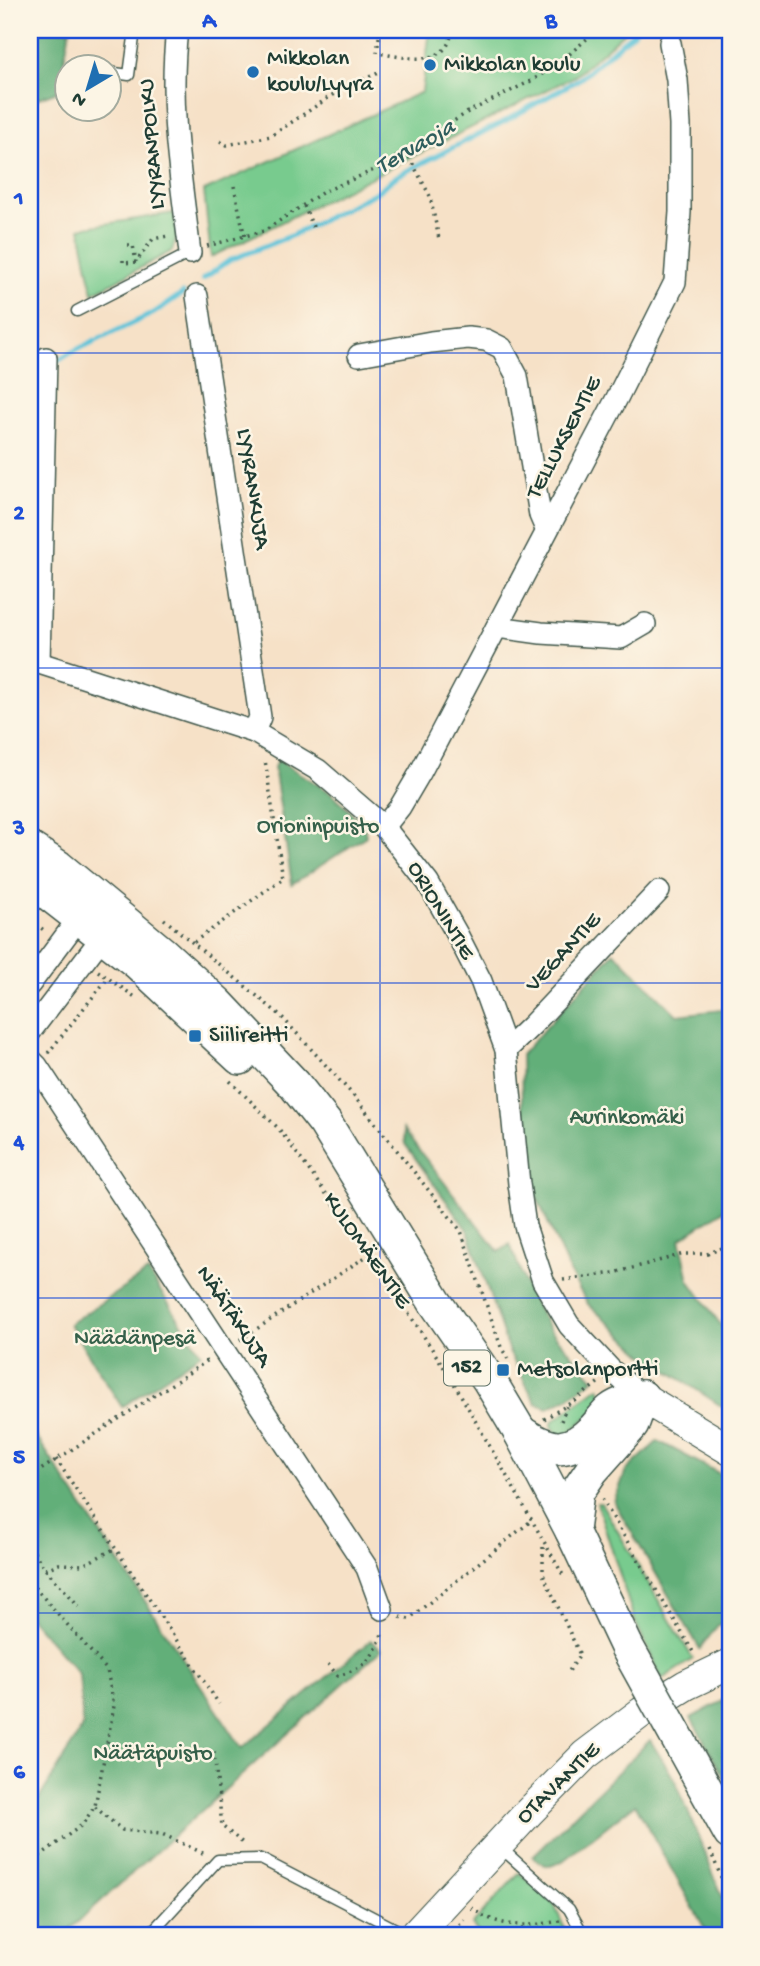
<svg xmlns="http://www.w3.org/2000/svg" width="760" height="1966" font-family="'Gochi Hand',sans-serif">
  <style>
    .green { fill: #78cb8e; stroke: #4c8461; stroke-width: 2 }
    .forest { fill: #62af79; stroke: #407656; stroke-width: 2 }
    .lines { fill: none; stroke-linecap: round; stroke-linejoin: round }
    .stream { stroke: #5cc3d9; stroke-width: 5 }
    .lane-casing { stroke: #3f564a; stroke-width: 13 }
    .street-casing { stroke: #3f564a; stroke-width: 24 }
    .secondary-casing { stroke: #3f564a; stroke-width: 32 }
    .primary-casing { stroke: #3f564a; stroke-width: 36 }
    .path { stroke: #3f564a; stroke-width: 3.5; stroke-dasharray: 2 5; stroke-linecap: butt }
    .lane { stroke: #fff; stroke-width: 10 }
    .street { stroke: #fff; stroke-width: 21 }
    .secondary { stroke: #fff; stroke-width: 30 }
    .primary { stroke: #fff; stroke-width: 33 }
    .primary-bridge-casing { stroke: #3f564a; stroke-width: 36; stroke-linecap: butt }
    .primary-bridge { stroke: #fff; stroke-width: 33 }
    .grid { fill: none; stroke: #1d4ed8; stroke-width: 2; stroke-opacity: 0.55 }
    .poi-dot { fill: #1f6fb2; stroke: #fcf5e5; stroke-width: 2.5 }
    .labels { text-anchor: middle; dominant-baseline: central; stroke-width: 5; stroke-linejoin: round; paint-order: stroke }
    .shield { fill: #fcf5e5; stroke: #617469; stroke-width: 2 }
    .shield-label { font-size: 21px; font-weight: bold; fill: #1f3d34 }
    .poi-label { font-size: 23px; fill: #1f3d34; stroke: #fcf5e5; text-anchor: start }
    .street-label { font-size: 23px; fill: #1f3d34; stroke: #fcf5e5 }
    .park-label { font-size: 23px; fill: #35604a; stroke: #fcf5e5 }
    .water-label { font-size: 24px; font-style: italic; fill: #2e5e5d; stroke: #fcf5e5 }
    .neatline { fill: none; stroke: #1d4ed8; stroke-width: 2.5 }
    .grid-label { font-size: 23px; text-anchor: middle; font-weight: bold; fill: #1d4ed8 }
  </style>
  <rect width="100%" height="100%" fill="#fcf5e5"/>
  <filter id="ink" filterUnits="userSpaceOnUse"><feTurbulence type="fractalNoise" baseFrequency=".0143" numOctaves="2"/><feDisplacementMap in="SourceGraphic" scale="14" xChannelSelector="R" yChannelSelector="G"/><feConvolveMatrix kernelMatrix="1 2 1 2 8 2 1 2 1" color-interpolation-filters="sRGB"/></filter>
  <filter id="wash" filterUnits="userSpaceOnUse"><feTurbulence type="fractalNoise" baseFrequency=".00686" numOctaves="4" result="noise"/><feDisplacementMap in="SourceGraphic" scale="28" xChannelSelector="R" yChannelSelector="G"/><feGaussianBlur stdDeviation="1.57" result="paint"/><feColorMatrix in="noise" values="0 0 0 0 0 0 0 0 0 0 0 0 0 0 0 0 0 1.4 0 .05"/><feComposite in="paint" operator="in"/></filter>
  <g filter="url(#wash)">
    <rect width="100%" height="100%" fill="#f6e1c7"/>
    <g class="green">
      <polygon points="430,30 627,30 575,76 211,257 204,191 422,92"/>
      <polygon points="174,213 177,235 172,251 93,293 80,228"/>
      <polygon points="599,1387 602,1395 601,1405 561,1440 552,1426 552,1422"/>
      <polygon points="597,1503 601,1503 693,1659 662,1679 634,1619"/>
      <polygon points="519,1873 552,1900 568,1936 481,1936 472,1925"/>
    </g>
    <g class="forest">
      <polygon points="30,30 70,30 58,91 30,101"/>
      <polygon points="278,760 331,793 364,825 366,836 292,884 274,767"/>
      <polygon points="614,952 677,1015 730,1009 730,1206 680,1239 689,1280 730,1338 730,1412 644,1355 588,1304 571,1275 535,1193 526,1160 522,1105 521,1055"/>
      <polygon points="403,1130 499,1252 510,1244 529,1293 550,1330 594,1379 568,1398 548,1408 536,1403 509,1352 468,1231 405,1144"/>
      <polygon points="148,1272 201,1353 122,1407 69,1324"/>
      <polygon points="30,1427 242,1748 371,1640 381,1650 62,1936 30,1936 30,1814 83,1726 79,1674 30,1618"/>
      <polygon points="658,1441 730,1479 730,1621 718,1625 700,1649 614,1502 626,1471"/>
      <polygon points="730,1697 730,1788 691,1718"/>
      <path d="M650,1740L676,1782L730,1915V1936H709L635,1804L564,1860C547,1869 547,1868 533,1856Z"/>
    </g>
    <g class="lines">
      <g class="stream">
        <polyline points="203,279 230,260 293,235 375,193 397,176 505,121 581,78 636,30"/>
        <polyline points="58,361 72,352 154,313 183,293"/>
      </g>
    </g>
  </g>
  <g filter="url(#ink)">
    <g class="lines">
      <g class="lane-casing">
        <g id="lane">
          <polyline points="108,72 129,75 135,30"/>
          <polyline points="77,311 190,253"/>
          <polyline points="500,1847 569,1909 584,1936"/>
          <polyline points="148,1936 218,1860 261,1859 409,1936"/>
        </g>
      </g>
      <g class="street-casing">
        <g id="street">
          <path d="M177,30C168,106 181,178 190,253"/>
          <polyline points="197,296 260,717 254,732"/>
          <polyline points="359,355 431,342 468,338 486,340 502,348 517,376 540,515 546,529"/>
          <polyline points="497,627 541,633 621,638 645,624"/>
          <polyline points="30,660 254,732 318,770 384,827 428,883 458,936 481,981 506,1050 519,1184 525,1226 543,1281 569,1325 610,1369 642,1397"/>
          <polyline points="39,663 46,358"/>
          <polyline points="384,827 400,807 420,773 618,396 675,282 680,212 680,125 677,80 670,43"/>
          <polyline points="30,984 79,918 89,913"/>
          <polyline points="30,1032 103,936 104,926"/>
          <polyline points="506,1050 532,1025 659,891"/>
          <polyline points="30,1059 37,1066 367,1568 382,1609"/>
        </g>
      </g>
      <g class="secondary-casing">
        <g id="secondary">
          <polyline points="642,1397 730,1450"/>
          <polyline points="414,1936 528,1813 585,1755 642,1712 686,1685 730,1664"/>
        </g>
      </g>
      <g class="primary-casing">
        <g id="primary">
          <polyline points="30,849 58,867 162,953 218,1004 294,1084 325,1123 435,1302 489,1380 520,1432 572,1531 627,1647"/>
          <polyline points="30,879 138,963 240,1058"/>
          <path d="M520,1432C548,1451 567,1456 593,1430C599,1424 605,1415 611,1410C619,1403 633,1401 642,1397"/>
          <polyline points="572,1531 577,1492 592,1470 632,1425 642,1397"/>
          <polyline points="684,1750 730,1833"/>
        </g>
      </g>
      <g class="path">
        <path d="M380,30L377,53C404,57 448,70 452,30"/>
        <polyline points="220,141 227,145 271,136 340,90 378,73 379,69"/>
        <polyline points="406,151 430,196 439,239"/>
        <polyline points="234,186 245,238"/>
        <polyline points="304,206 314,229"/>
        <polyline points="128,245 133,245 136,262"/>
        <polyline points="207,246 264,231 323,192 381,167 468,112 531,81 558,64 597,30"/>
        <polyline points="123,260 123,263 136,262 153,239 168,236"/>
        <polyline points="164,919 280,1015 353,1095 461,1231 501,1347 508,1359"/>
        <polyline points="30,920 45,931"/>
        <polyline points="194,942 283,878 265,760"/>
        <polyline points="98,971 135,997"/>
        <polyline points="48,1053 108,978"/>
        <polyline points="230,1081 279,1129 370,1254 451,1378 563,1575"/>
        <polyline points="563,1280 614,1273 684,1254 707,1254 730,1245"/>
        <polyline points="240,1340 370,1254"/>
        <polyline points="544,1419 574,1401 599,1382"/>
        <polyline points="561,1421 567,1406"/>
        <polyline points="56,1459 219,1704"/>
        <polyline points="30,1477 210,1359"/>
        <polyline points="30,1484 32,1491 30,1501"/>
        <polyline points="602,1499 695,1655"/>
        <polyline points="30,1546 45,1569 79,1606"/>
        <polyline points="543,1547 543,1574 580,1655 569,1671"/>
        <polyline points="45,1569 59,1564 83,1565 116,1548"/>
        <polyline points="30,1582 107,1670 114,1706 95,1806 82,1825 30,1863"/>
        <polyline points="400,1617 409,1619 531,1521"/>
        <path d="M328,1664L338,1676C364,1667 373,1660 382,1634"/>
        <polyline points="214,1752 222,1826 244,1844"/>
        <polyline points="95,1807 122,1830 162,1834 207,1855"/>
        <polyline points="710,1850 730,1899"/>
        <path d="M471,1908C500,1929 527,1927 560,1921"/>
        <polyline points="451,1936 464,1919"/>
        <polyline points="495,1936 529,1927"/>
      </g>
      <use href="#lane" class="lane"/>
      <use href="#street" class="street"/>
      <use href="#secondary" class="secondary"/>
      <use href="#primary" class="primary"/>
      <g class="primary-bridge-casing">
        <polyline id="primary-bridge" points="627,1647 684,1750"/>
      </g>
      <use href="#primary-bridge" class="primary-bridge"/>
    </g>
  </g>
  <path class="grid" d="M380,30V1936M30,353H730M30,668H730M30,983H730M30,1298H730M30,1613H730"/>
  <g class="poi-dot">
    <circle cx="430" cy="65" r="7"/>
    <circle cx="253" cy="72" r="7"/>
    <rect x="188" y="1029" width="14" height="14" rx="3.5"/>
    <rect x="496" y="1363" width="14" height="14" rx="3.5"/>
  </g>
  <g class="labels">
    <rect class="shield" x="444" y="1350.5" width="46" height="35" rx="5"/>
    <g class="shield-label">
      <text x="467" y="1368">152</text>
    </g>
    <g class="poi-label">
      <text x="267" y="59">Mikkolan<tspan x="267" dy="26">koulu/Lyyra</tspan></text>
      <text x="444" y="65">Mikkolan koulu</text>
      <text x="209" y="1036">Siilireitti</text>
      <text x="517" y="1370">Metsolanportti</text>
    </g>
    <g class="street-label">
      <text transform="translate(153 144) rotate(-95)">LYYRANPOLKU</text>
      <text transform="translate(565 438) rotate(-62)">TELLUKSENTIE</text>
      <text transform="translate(252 489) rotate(81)">LYYRANKUJA</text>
      <text transform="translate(440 911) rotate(59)">ORIONINTIE</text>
      <text transform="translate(564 953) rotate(-47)">VEGANTIE</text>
      <text transform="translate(366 1251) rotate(55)">KULOMÄENTIE</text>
      <text transform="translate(233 1317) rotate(56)">NÄÄTÄKUJA</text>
      <text transform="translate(559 1784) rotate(-44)">OTAVANTIE</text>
    </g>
    <g class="park-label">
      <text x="318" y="827">Orioninpuisto</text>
      <text x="627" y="1118">Aurinkomäki</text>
      <text x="135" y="1339">Näädänpesä</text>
      <text x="153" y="1754">Näätäpuisto</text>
    </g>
    <g class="water-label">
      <text transform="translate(416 148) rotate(-30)">Tervaoja</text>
    </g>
  </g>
  <rect width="760" height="1966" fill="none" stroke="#fcf5e5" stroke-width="77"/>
  <g transform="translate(88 88) rotate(218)"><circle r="33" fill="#fcf5e5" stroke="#a4ab9e" stroke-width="2"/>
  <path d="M0-5L12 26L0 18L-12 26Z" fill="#1f6fb2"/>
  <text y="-10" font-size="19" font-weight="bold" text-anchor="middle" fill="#1f3d34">N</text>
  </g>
  <rect x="38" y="38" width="684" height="1889" class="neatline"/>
  <g class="grid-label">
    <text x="209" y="27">A</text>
    <text x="551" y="27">B</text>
    <text x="19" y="204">1</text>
    <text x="19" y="519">2</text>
    <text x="19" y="834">3</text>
    <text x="19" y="1148">4</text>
    <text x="19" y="1463">5</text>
    <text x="19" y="1778">6</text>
  </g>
</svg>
